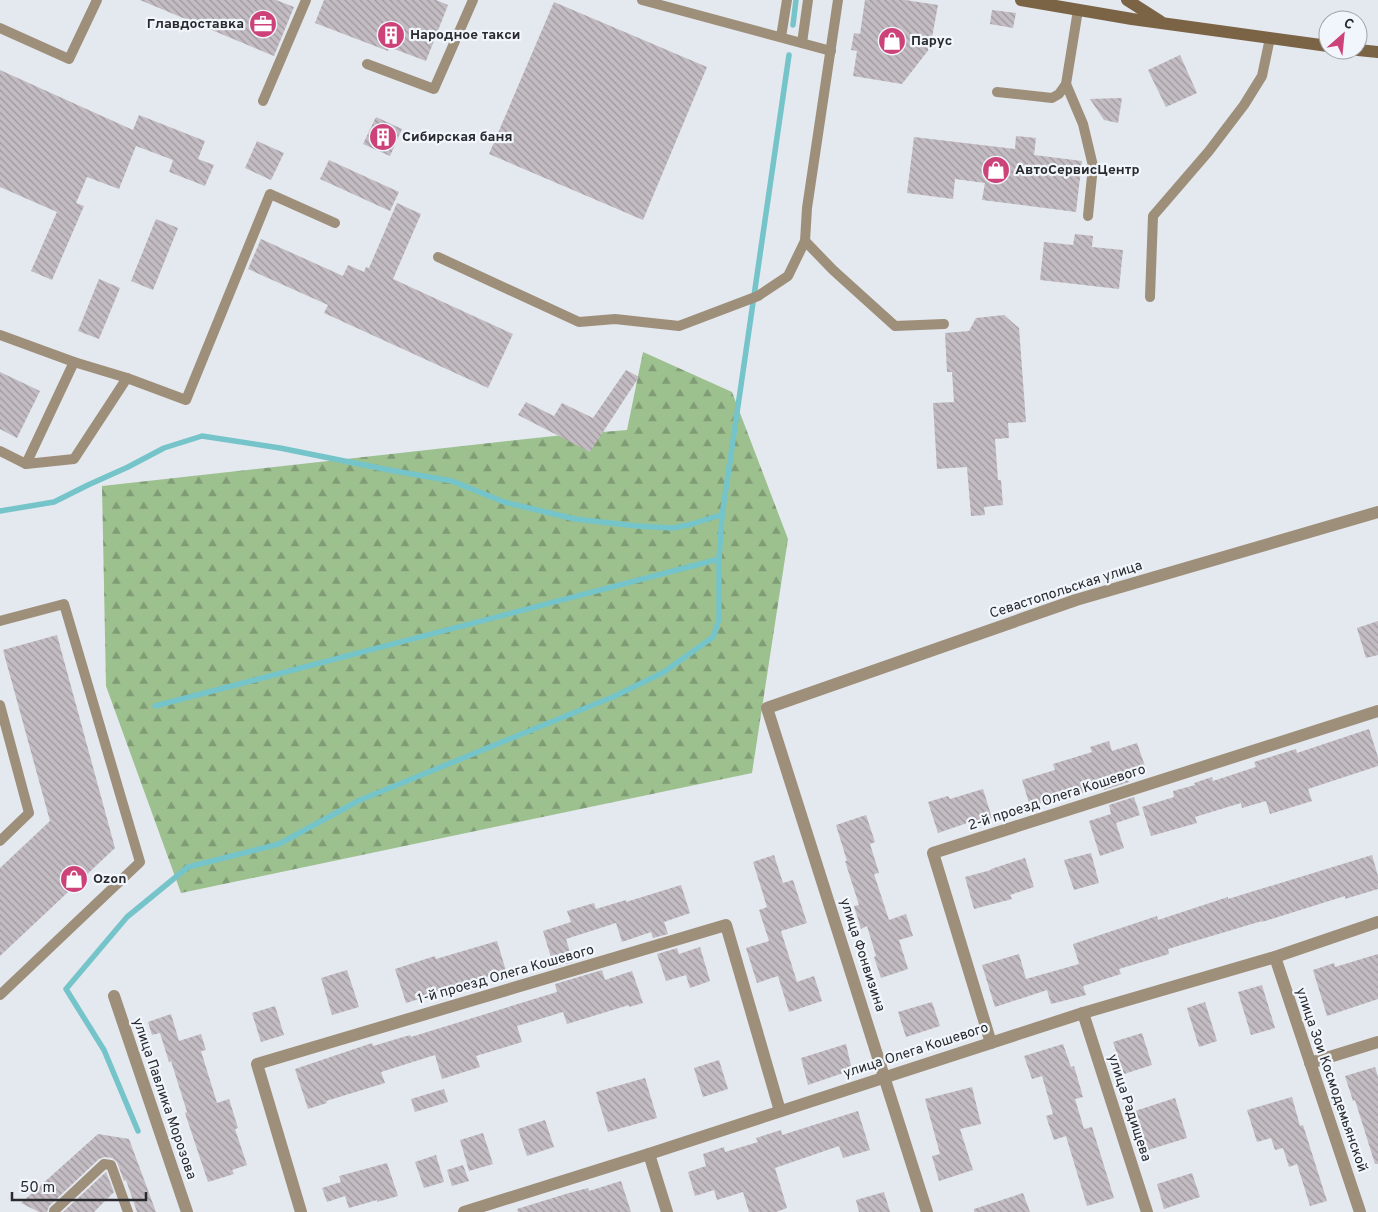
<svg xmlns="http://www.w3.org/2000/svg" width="1378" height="1212" font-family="Overpass,sans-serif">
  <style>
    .forest { fill: url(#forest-firs) }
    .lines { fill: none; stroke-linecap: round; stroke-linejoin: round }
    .stream { stroke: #75c4ca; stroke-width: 5.5 }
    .building { fill: url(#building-back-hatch) }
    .service { stroke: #9e8f7a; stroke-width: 10 }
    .minor { stroke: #9e8f7a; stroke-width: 12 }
    .secondary { stroke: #7b6445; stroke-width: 12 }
    .labels { text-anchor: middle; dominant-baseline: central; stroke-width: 4.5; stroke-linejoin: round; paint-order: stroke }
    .poi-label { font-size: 14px; font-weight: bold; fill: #292a2d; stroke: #f1f6fc; text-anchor: start }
    .street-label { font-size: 14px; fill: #292a2d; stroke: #f1f6fc }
  </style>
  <defs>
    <pattern id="forest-firs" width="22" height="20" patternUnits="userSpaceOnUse" patternTransform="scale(1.25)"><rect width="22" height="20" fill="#9dc08f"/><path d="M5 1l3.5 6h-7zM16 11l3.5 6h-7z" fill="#809c75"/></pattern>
    <pattern id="building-back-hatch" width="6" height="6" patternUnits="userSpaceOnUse" patternTransform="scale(1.25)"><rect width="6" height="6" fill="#c3bcc2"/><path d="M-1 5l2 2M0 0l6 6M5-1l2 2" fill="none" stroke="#9e999e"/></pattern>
  </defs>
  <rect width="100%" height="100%" fill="#e4e8ef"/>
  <polygon class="forest" points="643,352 732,392 788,539 752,773 181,893 106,686 102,486 554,436 627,430"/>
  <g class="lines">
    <g class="stream">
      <polyline points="793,25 796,0"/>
      <polyline points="0,511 54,502 88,485 128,467 164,448 202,436 280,448 389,470 452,481 504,502 575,519 637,526 673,528 692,524 717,516 722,516"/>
      <polyline points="716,628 719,619 719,559 722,516 789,55"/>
      <polyline points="155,706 719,559"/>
      <polyline points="138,1131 104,1050 66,989 127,917 188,867 279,844 360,800 615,696 664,672 713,637 717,626"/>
    </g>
  </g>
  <g class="building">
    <polygon points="140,0 276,0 294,7 274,56"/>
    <polygon points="324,0 436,0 448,5 426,61 389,47 388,51 315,23"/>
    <polygon points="865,0 905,0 938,5 930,48 902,84 853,76 857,51 851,50 854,33 860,34"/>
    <polygon points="554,2 707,67 643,220 489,154"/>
    <polygon points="992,10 1016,13 1013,28 990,24"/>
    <polygon points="1180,55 1197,93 1166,107 1148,70"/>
    <polygon points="0,70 133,130 139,115 205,141 198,159 214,165 205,186 169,172 173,160 136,146 119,189 87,177 76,203 84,206 52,280 31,271 57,212 0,187"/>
    <polygon points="1122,98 1118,123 1104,120 1090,99"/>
    <polygon points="376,117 402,129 390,156 363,144"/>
    <polygon points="1016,136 1036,138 1034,155 1082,161 1076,212 982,200 985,183 955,179 953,199 907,193 914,137 1015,149"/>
    <polygon points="257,141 284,153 271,180 245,168"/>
    <polygon points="329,160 399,192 390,211 320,179"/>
    <polygon points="397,203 421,214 393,279 513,334 488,388 324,313 328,305 248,269 261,239 343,276 348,265 364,272 366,267 369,268"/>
    <polygon points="156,219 178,228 153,290 131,281"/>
    <polygon points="1075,234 1093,236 1092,247 1123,250 1119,289 1040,280 1044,242 1073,245"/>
    <polygon points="99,279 120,288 99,339 78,331"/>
    <polygon points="1004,315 1019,328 1026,422 1008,423 1009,438 995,439 998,480 1001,480 1003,505 984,507 985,515 971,516 967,467 937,469 933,403 954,402 952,372 947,372 945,333 969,331 976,318"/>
    <polygon points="626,370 639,377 590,452 518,415 526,402 554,416 562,403 593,418"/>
    <polygon points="0,372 40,391 17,438 0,429"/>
    <polygon points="1378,621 1378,655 1366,658 1357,628"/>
    <polygon points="57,635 115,848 0,956 0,868 50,821 3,650"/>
    <polygon points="1369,729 1378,757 1378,766 1308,789 1312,801 1270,814 1266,801 1242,808 1241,803 1195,817 1197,823 1151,836 1142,807 1174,797 1173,791 1195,785 1194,783 1212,777 1213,781 1256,767 1254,762 1296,749 1297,753"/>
    <polygon points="1109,741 1112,751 1137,743 1146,769 1127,775 1129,782 1104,790 1103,787 1064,799 1063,796 1030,806 1022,780 1055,770 1053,764 1092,752 1090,747"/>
    <polygon points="983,789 992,818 974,824 973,821 938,833 928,802 948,796 950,799"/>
    <polygon points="1134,797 1140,815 1116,823 1124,848 1100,856 1089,821 1111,814 1109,805"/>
    <polygon points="866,815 875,842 870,844 879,873 874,874 889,920 906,914 913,936 899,940 908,969 881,978 874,957 876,956 867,926 861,929 854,906 859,905 845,861 847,861 836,825"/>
    <polygon points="1091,853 1099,883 1074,890 1064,860"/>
    <polygon points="774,855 783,883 793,880 807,923 781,931 797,982 814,976 822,1001 789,1012 778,976 757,983 746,948 769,941 759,910 767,907 753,862"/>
    <polygon points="1372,855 1378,876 1378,889 1345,899 1345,896 1262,922 1262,921 1168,949 1169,954 1119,969 1121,974 1083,986 1086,995 1051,1004 1047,990 995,1007 982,965 1019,954 1026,979 1079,964 1073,944 1157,916 1158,920 1228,897 1228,899"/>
    <polygon points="1025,858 1034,887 1010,895 1012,899 974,909 965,877 991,870 991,869"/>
    <polygon points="681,885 690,913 664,922 668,934 653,938 651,932 622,942 616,923 566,939 573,962 554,967 543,931 571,922 567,911 594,903 596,909 626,900 626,902"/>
    <polygon points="497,941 506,971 474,981 474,983 456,989 454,986 428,994 429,996 406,1003 395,969 435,956 436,959"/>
    <polygon points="700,947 710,981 690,988 686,975 666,981 657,954 677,948 679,954"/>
    <polygon points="1378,954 1378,999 1327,1016 1313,970 1334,963 1335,967"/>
    <polygon points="347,970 359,1007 332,1015 321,978"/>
    <polygon points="602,970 605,980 632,971 643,1003 629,1007 629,1005 567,1024 563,1012 517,1026 522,1042 476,1056 480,1067 442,1079 435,1055 381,1072 385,1083 326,1101 327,1103 308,1109 295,1069 372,1043 373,1046 410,1035 411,1037 557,992 555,984"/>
    <polygon points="1262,985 1275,1028 1251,1035 1238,992"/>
    <polygon points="932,1002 940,1026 906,1037 898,1012"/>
    <polygon points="1205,1002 1217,1041 1199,1047 1187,1008"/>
    <polygon points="275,1006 284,1035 261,1042 252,1013"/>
    <polygon points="171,1014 179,1041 201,1034 206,1050 201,1051 217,1103 229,1099 238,1128 235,1129 247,1165 232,1170 234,1174 208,1182 185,1113 187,1112 171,1061 169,1062 160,1033 152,1035 148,1022"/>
    <polygon points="1142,1033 1152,1065 1124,1074 1113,1042"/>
    <polygon points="846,1044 852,1070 808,1085 801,1058"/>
    <polygon points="1063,1044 1071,1067 1074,1066 1083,1097 1075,1099 1084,1129 1092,1127 1114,1198 1087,1206 1066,1136 1054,1140 1046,1116 1053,1114 1042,1076 1032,1079 1024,1056"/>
    <polygon points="719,1060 728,1089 703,1097 694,1068"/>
    <polygon points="1375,1067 1378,1077 1378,1164 1375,1164 1355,1100 1353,1101 1345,1076"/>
    <polygon points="645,1078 657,1118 608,1132 596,1092"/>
    <polygon points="972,1087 981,1124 960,1129 973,1170 939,1181 932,1156 940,1154 925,1099"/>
    <polygon points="444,1089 448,1102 415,1112 411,1099"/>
    <polygon points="1292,1097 1300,1126 1303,1125 1327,1201 1310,1206 1297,1164 1289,1167 1283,1148 1275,1150 1271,1138 1257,1142 1247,1110"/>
    <polygon points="1175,1098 1187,1138 1148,1150 1135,1111"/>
    <polygon points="858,1111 870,1150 843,1158 839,1146 775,1168 787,1208 776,1212 749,1212 743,1192 717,1200 714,1190 695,1196 688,1172 706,1166 703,1154 724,1147 725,1152 758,1142 756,1138 781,1130 782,1135"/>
    <polygon points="545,1120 554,1147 527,1156 518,1129"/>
    <polygon points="483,1133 493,1164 469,1171 460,1140"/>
    <polygon points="98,1134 129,1139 156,1212 137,1212 126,1180 124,1181 117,1162 112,1158 105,1157 99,1159 49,1206 47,1212 39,1212 21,1203"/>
    <polygon points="436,1155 444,1182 424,1188 415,1162"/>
    <polygon points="387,1163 398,1196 377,1202 377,1200 349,1208 345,1196 327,1202 322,1188 341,1182 339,1176"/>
    <polygon points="463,1165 469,1181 452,1186 447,1170"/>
    <polygon points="106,1172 114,1192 94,1212 63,1212"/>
    <polygon points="1192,1173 1200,1197 1164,1209 1157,1184"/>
    <polygon points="621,1181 631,1212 518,1212 517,1209 569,1193 588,1188 589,1191"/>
    <polygon points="884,1192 890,1212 859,1212 856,1200"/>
    <polygon points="1023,1193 1030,1212 974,1212 974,1209"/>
  </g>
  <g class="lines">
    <g class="service">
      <polyline points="642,0 831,51"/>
      <polyline points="0,28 69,59 97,0"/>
      <polyline points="781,37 787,0"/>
      <polyline points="802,43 808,0"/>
      <polyline points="367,64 434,89 473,0"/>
      <polyline points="1066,84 1083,124 1093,166 1088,216"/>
      <polyline points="997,92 1052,98 1059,94 1066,84 1078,10"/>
      <polyline points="263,101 306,0"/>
      <polyline points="805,241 833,270 895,326 944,324"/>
      <polyline points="438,257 579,322 615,319 679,326 758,296 788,276 805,241 807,208 838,0"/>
      <polyline points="1150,297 1153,216 1209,151 1244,105 1262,76 1270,38"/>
      <polyline points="0,335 74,362 127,378 186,400 270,194 335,223"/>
      <polyline points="0,451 26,464 74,362"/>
      <polyline points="26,464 74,459 127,378"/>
      <polyline points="0,621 64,604 140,862 0,995"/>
      <polyline points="0,705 29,813 0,841"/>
      <polyline points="54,1211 104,1164 111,1165 128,1212"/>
    </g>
    <g class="minor">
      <polyline points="1275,957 1360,1212"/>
      <polyline points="114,996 187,1212"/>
      <polyline points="1083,1013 1147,1212"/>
      <polyline points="991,1043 933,853 1378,711"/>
      <polyline points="1310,1063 1378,1042"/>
      <polyline points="649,1154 667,1212"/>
      <polyline points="301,1212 257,1064 726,925 780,1111"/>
      <polyline points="464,1212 649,1154 1083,1013 1275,957 1378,922"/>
      <polyline points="927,1212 767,708 1076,600 1378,512"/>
    </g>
    <g class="secondary">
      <polyline points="1021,0 1132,19 1328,46"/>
      <polyline points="1127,0 1160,21"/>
      <polyline points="1358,50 1378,52"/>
    </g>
  </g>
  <defs>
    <g id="office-disc" transform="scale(1.4375)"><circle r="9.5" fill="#cd4279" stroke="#f1f6fc"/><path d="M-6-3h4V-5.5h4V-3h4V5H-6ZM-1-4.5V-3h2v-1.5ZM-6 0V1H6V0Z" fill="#fff"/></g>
    <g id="building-disc" transform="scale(1.4375)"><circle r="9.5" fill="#cd4279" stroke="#f1f6fc"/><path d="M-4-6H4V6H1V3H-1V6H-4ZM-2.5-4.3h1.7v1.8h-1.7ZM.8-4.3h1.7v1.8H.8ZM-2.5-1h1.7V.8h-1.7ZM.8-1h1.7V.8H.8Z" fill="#fff"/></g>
    <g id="shop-disc" transform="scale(1.4375)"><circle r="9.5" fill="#cd4279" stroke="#f1f6fc"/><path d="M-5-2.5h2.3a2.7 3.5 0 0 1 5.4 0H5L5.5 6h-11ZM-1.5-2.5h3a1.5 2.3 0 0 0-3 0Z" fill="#fff"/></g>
  </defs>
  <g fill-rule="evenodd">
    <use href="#office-disc" x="263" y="24"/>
    <use href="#building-disc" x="391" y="35"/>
    <use href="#shop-disc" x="892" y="41"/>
    <use href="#building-disc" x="383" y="137"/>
    <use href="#shop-disc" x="996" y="170"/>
    <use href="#shop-disc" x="74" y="879"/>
  </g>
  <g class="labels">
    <g class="poi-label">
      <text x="244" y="24" text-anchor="end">Главдоставка</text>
      <text x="410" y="35">Народное такси</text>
      <text x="911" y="41">Парус</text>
      <text x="402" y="137">Сибирская баня</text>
      <text x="1015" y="170">АвтоСервисЦентр</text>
      <text x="93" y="879">Ozon</text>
    </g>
    <g class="street-label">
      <text transform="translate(1066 590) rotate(-18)">Севастопольская улица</text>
      <text transform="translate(1057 798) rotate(-18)">2-й проезд Олега Кошевого</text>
      <text transform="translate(862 955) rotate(72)">улица Фонвизина</text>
      <text transform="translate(506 975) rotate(-16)">1-й проезд Олега Кошевого</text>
      <text transform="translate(916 1051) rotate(-18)">улица Олега Кошевого</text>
      <text transform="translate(1331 1080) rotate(71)">улица Зои Космодемьянской</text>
      <text transform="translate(164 1099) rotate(71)">улица Павлика Морозова</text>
      <text transform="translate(1129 1108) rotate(72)">улица Радищева</text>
    </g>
  </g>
  <g transform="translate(1343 35) rotate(27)"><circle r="24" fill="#f1f6fc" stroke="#a1a4a9"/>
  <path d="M0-4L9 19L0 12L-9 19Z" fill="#cd4279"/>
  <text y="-8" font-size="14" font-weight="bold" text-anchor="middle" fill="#292a2d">С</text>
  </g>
  <path d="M12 1192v8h134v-8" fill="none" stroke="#292a2d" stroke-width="2.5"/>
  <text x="20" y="1192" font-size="15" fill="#292a2d" stroke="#f1f6fc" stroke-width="4" paint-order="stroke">50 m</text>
</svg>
